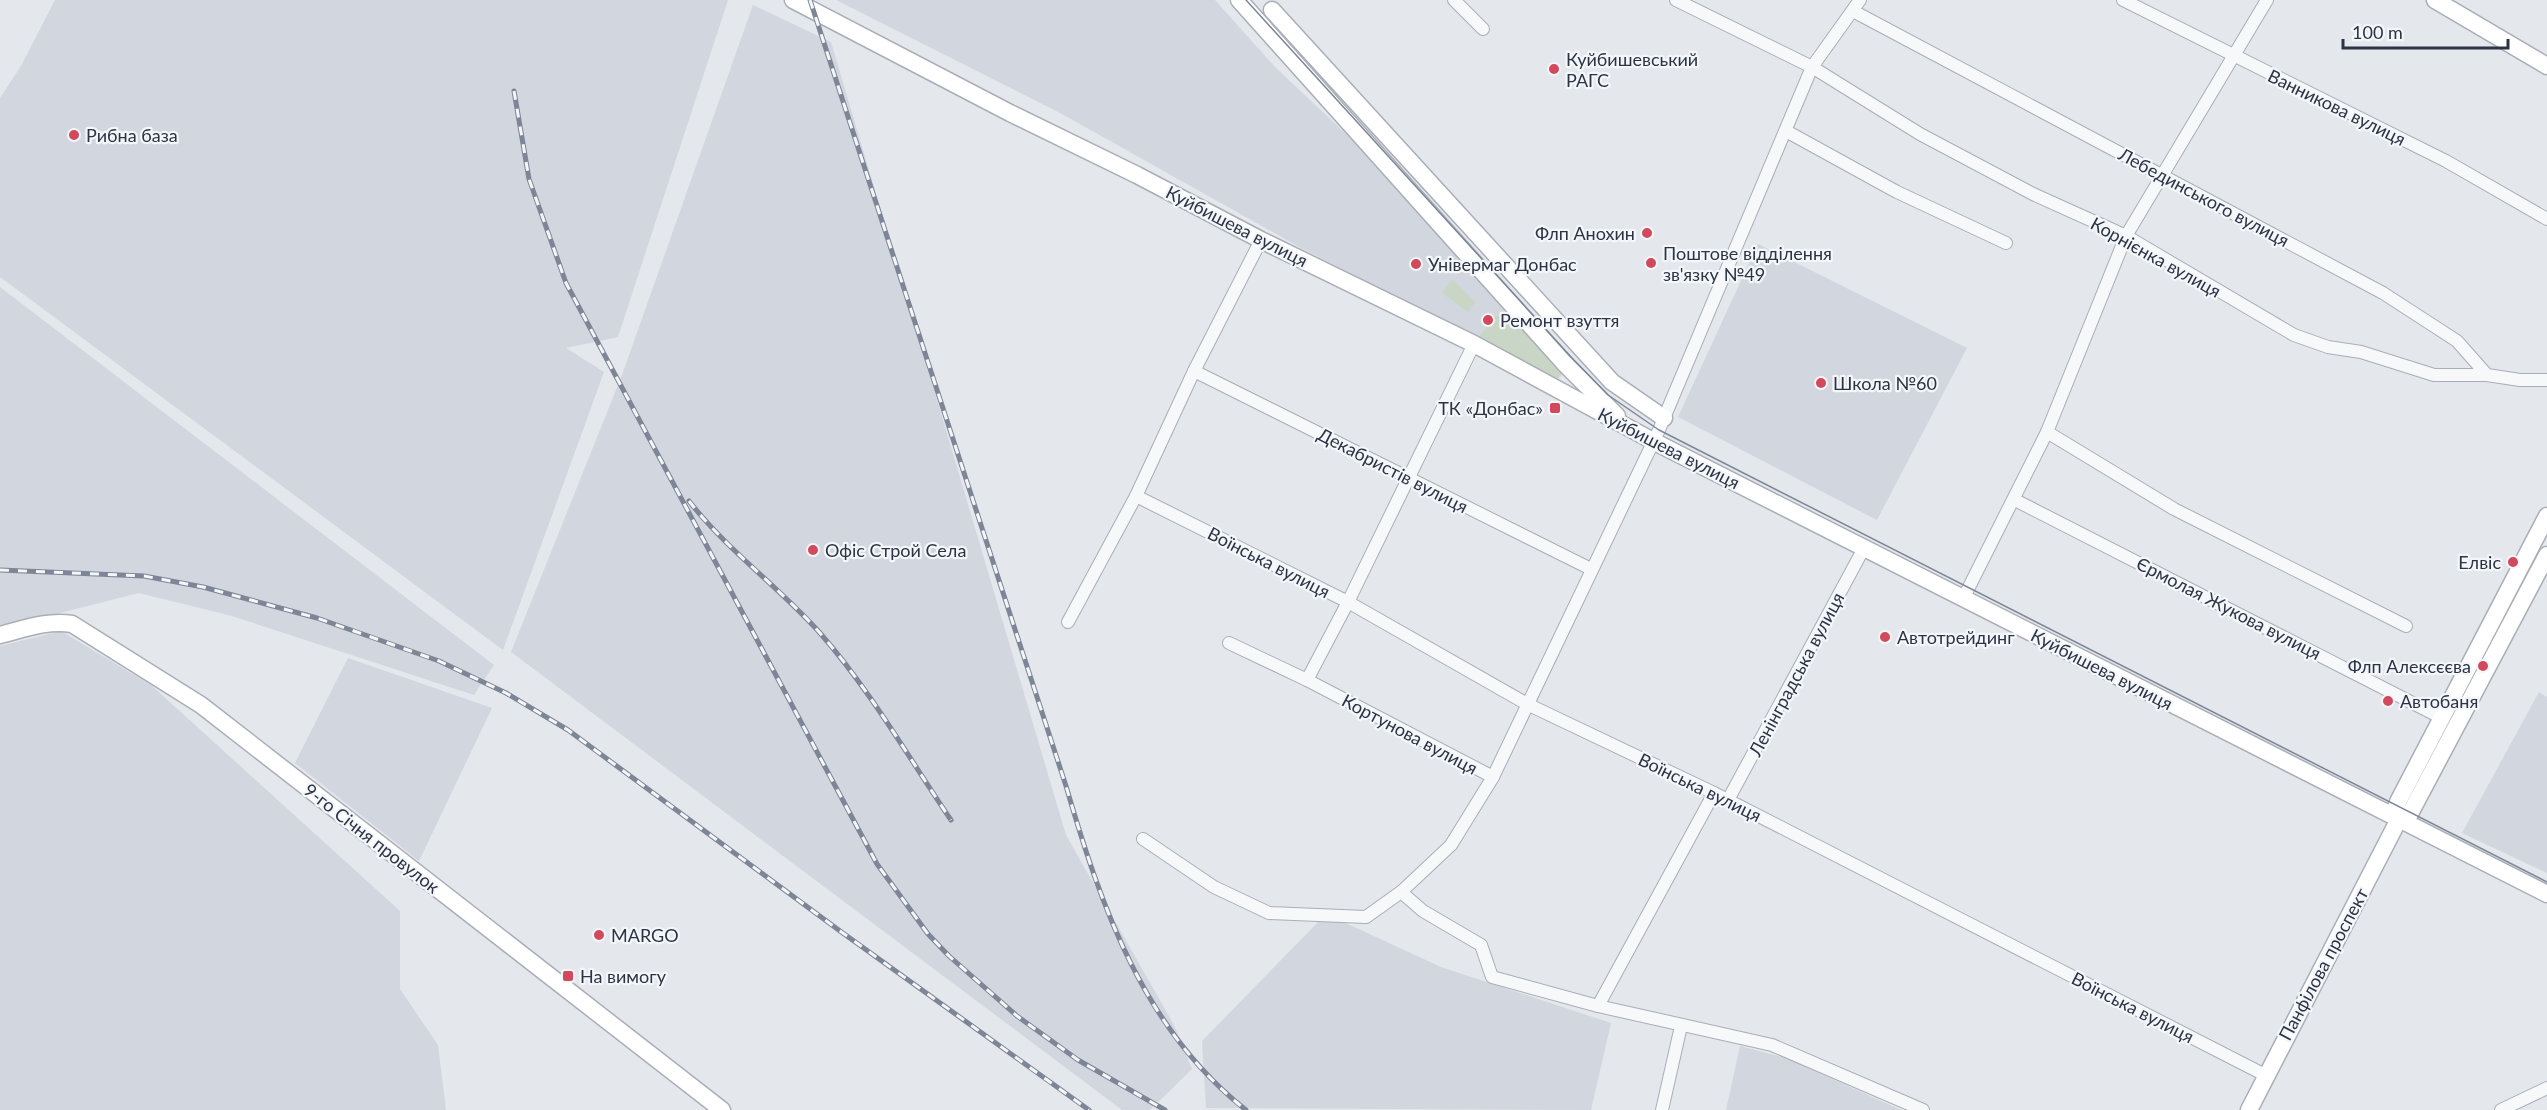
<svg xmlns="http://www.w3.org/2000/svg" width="2547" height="1110" font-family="Lato,sans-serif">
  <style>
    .built { fill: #d2d6de }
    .green { fill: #c9d6c5 }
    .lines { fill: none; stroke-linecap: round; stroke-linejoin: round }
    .street-casing { stroke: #a9aeb7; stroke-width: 14 }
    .secondary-casing { stroke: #a9aeb7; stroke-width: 19 }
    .street { stroke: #f7f8fa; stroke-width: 12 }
    .secondary { stroke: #fff; stroke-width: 16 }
    .tram { stroke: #7d8696; stroke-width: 1.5 }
    .rail-casing { stroke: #7d8696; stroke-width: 5 }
    .rail { stroke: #f4f6f9; stroke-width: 3; stroke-dasharray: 9; stroke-linecap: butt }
    .poi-dot { fill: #d1495b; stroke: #f4f6f9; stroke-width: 2 }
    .labels { text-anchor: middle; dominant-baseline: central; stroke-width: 4.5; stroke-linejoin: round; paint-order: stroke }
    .poi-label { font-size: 18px; fill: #2b3445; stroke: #f4f6f9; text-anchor: start }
    .street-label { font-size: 18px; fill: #2b3445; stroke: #f4f6f9 }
  </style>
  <rect width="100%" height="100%" fill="#e4e7ec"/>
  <g class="built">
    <polygon points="55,0 728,0 618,337 566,348 604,372 503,650 0,277 0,98 21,66"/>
    <polygon points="836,0 1215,0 1275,67 1381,167 1515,319 1496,316 1478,338 1301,248 1062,114"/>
    <polygon points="753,5 831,42 1066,835 1174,1025 1192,1069 1150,1110 1122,1110 511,652 622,375"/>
    <polygon points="1758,244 1967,348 1877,520 1678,417"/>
    <polygon points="0,287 494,665 474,695 232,616 139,593 0,628"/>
    <polygon points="61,631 151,685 400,911 400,989 438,1045 446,1110 0,1110 0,646"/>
    <polygon points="348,658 492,708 419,861 295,763"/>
    <polygon points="2539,692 2547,697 2547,873 2462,833"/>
    <polygon points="1326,914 1441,967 1611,1023 1591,1110 1206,1108 1202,1041"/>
    <polygon points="1740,1046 1786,1058 1901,1110 1726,1110"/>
  </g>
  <g class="green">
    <polygon points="1452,279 1475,302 1468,312 1442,293"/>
    <polygon points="1503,314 1515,319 1563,370 1561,376 1555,380 1478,338 1495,316"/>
  </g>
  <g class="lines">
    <g class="street-casing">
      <g id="street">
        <polyline points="1454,0 1483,29"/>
        <polyline points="1676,0 1812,67 1920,134 2033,194 2126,236 2294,335 2328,347 2361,352 2434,375 2487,375"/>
        <polyline points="2123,0 2446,161 2547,219"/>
        <polyline points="1853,11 2383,293 2457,341 2487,375 2520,380 2547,380"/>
        <polyline points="1786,131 1897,192 2006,243"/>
        <polyline points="1194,371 1591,569"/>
        <polyline points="2047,432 2174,509 2406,626"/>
        <polyline points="1136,496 1348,602 1527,704 1714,793 2265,1075"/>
        <polyline points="2015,500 2442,718"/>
        <polyline points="1963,599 2047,432 2126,236 2267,0"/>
        <polyline points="1068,622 1136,496 1194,371 1261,240"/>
        <polyline points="1307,680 1348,602 1474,344"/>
        <polyline points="1493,777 1659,430 1812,67 1860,0"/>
        <polyline points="1728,800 1864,548"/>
        <polyline points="1143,839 1214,887 1269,913 1366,917 1401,892 1451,845 1493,777 1307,680 1229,643"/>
        <polyline points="1401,892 1423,911 1481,945 1492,977 1598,1006 1772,1045 1923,1110"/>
        <polyline points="1598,1006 1714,793"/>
        <polyline points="1662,1110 1681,1026"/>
        <polyline points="2501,1110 2547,1088"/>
      </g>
    </g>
    <g class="secondary-casing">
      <g id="secondary">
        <polyline points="793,0 1010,113 1137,175 1261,240 1474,344 1653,441 2547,894"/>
        <polyline points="1239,0 1564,363 1617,416"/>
        <polyline points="2435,0 2547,66"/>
        <polyline points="1272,10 1612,382 1664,418"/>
        <path d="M0,635C24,629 47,620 72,624L201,705L722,1110"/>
        <polyline points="2399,819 2396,807 2399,800 2547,516"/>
        <polyline points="2399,819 2410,814 2414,806 2547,555"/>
        <polyline points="2249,1110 2399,819"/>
      </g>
    </g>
    <use href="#street" class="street"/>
    <use href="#secondary" class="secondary"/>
    <polyline class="tram" points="1246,0 1572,358 1608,395 1659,430 2547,882"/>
    <g class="rail-casing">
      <g id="rail">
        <path d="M810,0L1066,786C1101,906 1143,1029 1246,1110"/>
        <polyline points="514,91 529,179 566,283 877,864 928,934 949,956 1017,1016 1078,1060 1165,1110"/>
        <path d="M689,501C727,550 779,587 820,633C870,690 909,758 951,820"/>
        <polyline points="0,570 144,576 203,587 317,618 439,661 506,693 568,730 840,931 1089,1110"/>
      </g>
    </g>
    <use href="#rail" class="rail"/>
  </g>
  <g class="poi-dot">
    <circle cx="1554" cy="69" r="6"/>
    <circle cx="74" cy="135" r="6"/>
    <circle cx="1647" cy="233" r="6"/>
    <circle cx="1651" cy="263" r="6"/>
    <circle cx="1416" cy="264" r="6"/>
    <circle cx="1488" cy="320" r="6"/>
    <circle cx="1821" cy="383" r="6"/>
    <rect x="1549" y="402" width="12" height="12" rx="3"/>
    <circle cx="813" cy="550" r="6"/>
    <circle cx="2513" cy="562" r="6"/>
    <circle cx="1885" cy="637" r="6"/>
    <circle cx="2483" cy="666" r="6"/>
    <circle cx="2388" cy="701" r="6"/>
    <circle cx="599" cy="935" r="6"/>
    <rect x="562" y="970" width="12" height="12" rx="3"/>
  </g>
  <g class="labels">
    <g class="poi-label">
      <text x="1566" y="59">Куйбишевський<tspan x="1566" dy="21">РАГС</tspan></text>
      <text x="86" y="135">Рибна база</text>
      <text x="1635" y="233" text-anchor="end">Флп Анохин</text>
      <text x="1663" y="253">Поштове відділення<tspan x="1663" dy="21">зв'язку №49</tspan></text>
      <text x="1428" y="264">Універмаг Донбас</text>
      <text x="1500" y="320">Ремонт взуття</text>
      <text x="1833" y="383">Школа №60</text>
      <text x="1543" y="408" text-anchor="end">ТК «Донбас»</text>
      <text x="825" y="550">Офіс Строй Села</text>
      <text x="2501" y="562" text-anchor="end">Елвіс</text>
      <text x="1897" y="637">Автотрейдинг</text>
      <text x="2471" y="666" text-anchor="end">Флп Алексєєва</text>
      <text x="2400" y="701">Автобаня</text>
      <text x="611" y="935">MARGO</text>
      <text x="580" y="976">На вимогу</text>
    </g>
    <g class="street-label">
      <text transform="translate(2337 107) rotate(26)">Ванникова вулиця</text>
      <text transform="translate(2204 197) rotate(28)">Лебединського вулиця</text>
      <text transform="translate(1237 226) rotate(27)">Куйбишева вулиця</text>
      <text transform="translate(2156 257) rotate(29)">Корнієнка вулиця</text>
      <text transform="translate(1669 448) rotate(27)">Куйбишева вулиця</text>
      <text transform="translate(1393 470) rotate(27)">Декабристів вулиця</text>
      <text transform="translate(1269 562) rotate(27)">Воїнська вулиця</text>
      <text transform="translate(2229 608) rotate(27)">Єрмолая Жукова вулиця</text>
      <text transform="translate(2102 669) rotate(27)">Куйбишева вулиця</text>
      <text transform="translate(1796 674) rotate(-62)">Ленінградська вулиця</text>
      <text transform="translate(1410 734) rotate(28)">Кортунова вулиця</text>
      <text transform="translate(1700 787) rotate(26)">Воїнська вулиця</text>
      <text transform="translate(372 838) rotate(38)">9-го Січня провулок</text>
      <text transform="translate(2323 964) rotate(-62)">Панфілова проспект</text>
      <text transform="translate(2133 1007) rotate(27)">Воїнська вулиця</text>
    </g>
  </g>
  <path d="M2343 39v9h165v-9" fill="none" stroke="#2b3445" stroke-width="3"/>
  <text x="2352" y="39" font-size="18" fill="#2b3445" stroke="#f4f6f9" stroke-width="4.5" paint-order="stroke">100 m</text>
</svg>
